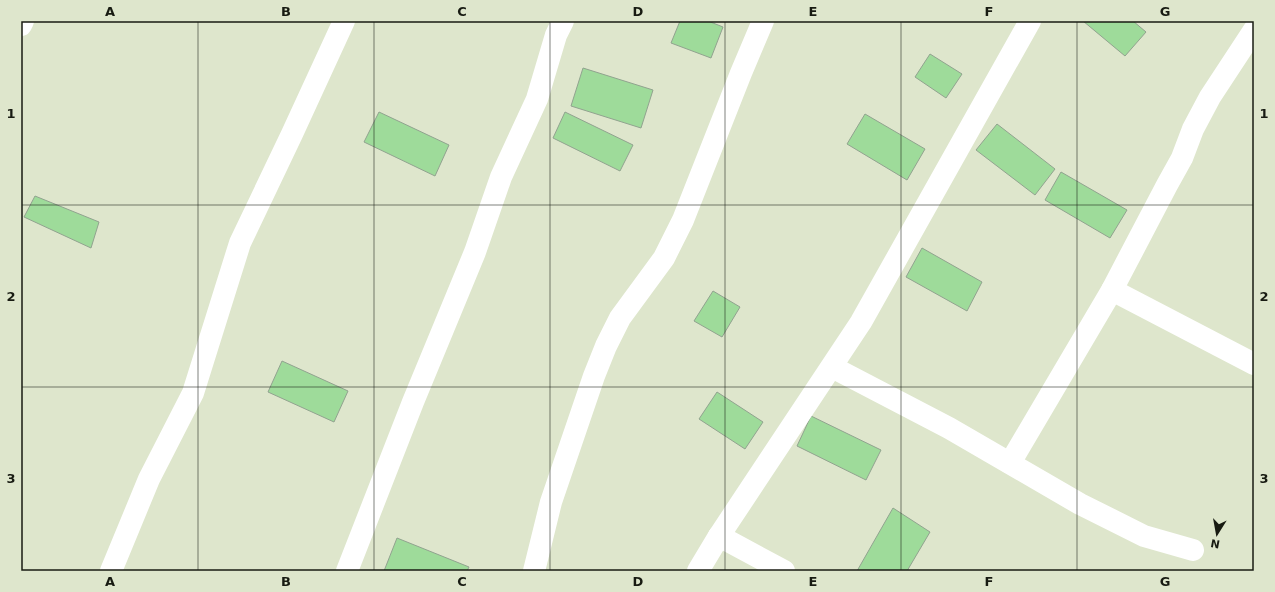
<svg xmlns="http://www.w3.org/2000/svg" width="1275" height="592" font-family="'DejaVu Sans',sans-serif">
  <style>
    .building { fill: #9edb9a; stroke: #91a38f }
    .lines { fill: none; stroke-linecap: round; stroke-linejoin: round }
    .minor { stroke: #fff; stroke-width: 22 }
    .grid { fill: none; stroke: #181b12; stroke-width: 1; stroke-opacity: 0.55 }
    .neatline { fill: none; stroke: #181b12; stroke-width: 1.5 }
    .grid-label { font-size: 13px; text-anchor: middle; font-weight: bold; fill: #181b12 }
  </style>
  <rect width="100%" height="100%" fill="#dee6cc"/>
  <g class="building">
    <polygon points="680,21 708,21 723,27 711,58 671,43"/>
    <polygon points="1083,21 1133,21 1146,32 1125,56"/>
    <polygon points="930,54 962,74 946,98 915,77"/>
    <polygon points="583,68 653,90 641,128 571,106"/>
    <polygon points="379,112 449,145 435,176 364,142"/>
    <polygon points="565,112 633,145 620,171 553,138"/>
    <polygon points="865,114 925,149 907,180 847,144"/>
    <polygon points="997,124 1055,169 1035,195 976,150"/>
    <polygon points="1061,172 1127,210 1110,238 1045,200"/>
    <polygon points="35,196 99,222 91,248 24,217"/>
    <polygon points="922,248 982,282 967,311 906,277"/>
    <polygon points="713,291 740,307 722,337 694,321"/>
    <polygon points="282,361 348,391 334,422 268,392"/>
    <polygon points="717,392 763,422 745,449 699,419"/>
    <polygon points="811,416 881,450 866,480 797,446"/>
    <polygon points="893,508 930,532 907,571 857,571"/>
    <polygon points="397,538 469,567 467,571 384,571"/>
  </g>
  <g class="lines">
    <g class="minor">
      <polyline points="21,25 23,21"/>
      <polyline points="1112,290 1254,364"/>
      <polyline points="832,367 949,428 1080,504 1144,536 1193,550"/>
      <polyline points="1010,463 1112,290 1167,185 1182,158 1193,129 1210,97 1254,30"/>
      <polyline points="719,536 784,571"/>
      <polyline points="111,571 149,479 193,393 240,243 292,134 344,21"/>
      <polyline points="347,571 413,402 475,252 501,177 537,99 556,35 563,21"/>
      <polyline points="534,571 551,502 594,376 606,346 620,318 664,258 683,220 741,73 763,21"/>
      <polyline points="698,571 719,536 861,322 1030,21"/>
    </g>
  </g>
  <path class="grid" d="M198,21V571M374,21V571M550,21V571M725,21V571M901,21V571M1077,21V571M21,205H1254M21,387H1254"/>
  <rect width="1275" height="592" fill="none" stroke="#dee6cc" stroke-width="44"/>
  <g transform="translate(1217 534) rotate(191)" stroke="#dee6cc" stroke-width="3" paint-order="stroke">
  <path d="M0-3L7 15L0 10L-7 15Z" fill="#181b12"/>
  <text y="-6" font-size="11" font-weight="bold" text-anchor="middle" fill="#181b12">N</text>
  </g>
  <rect x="22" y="22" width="1231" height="548" class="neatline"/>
  <g class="grid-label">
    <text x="110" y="16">A</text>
    <text x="286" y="16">B</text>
    <text x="462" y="16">C</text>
    <text x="638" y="16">D</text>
    <text x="813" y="16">E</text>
    <text x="989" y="16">F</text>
    <text x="1165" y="16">G</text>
    <text x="11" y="118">1</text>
    <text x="1264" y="118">1</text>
    <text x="11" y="301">2</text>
    <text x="1264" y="301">2</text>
    <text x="11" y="483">3</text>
    <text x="1264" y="483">3</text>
    <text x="110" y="586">A</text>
    <text x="286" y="586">B</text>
    <text x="462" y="586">C</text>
    <text x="638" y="586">D</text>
    <text x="813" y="586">E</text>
    <text x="989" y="586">F</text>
    <text x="1165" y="586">G</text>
  </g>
</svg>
